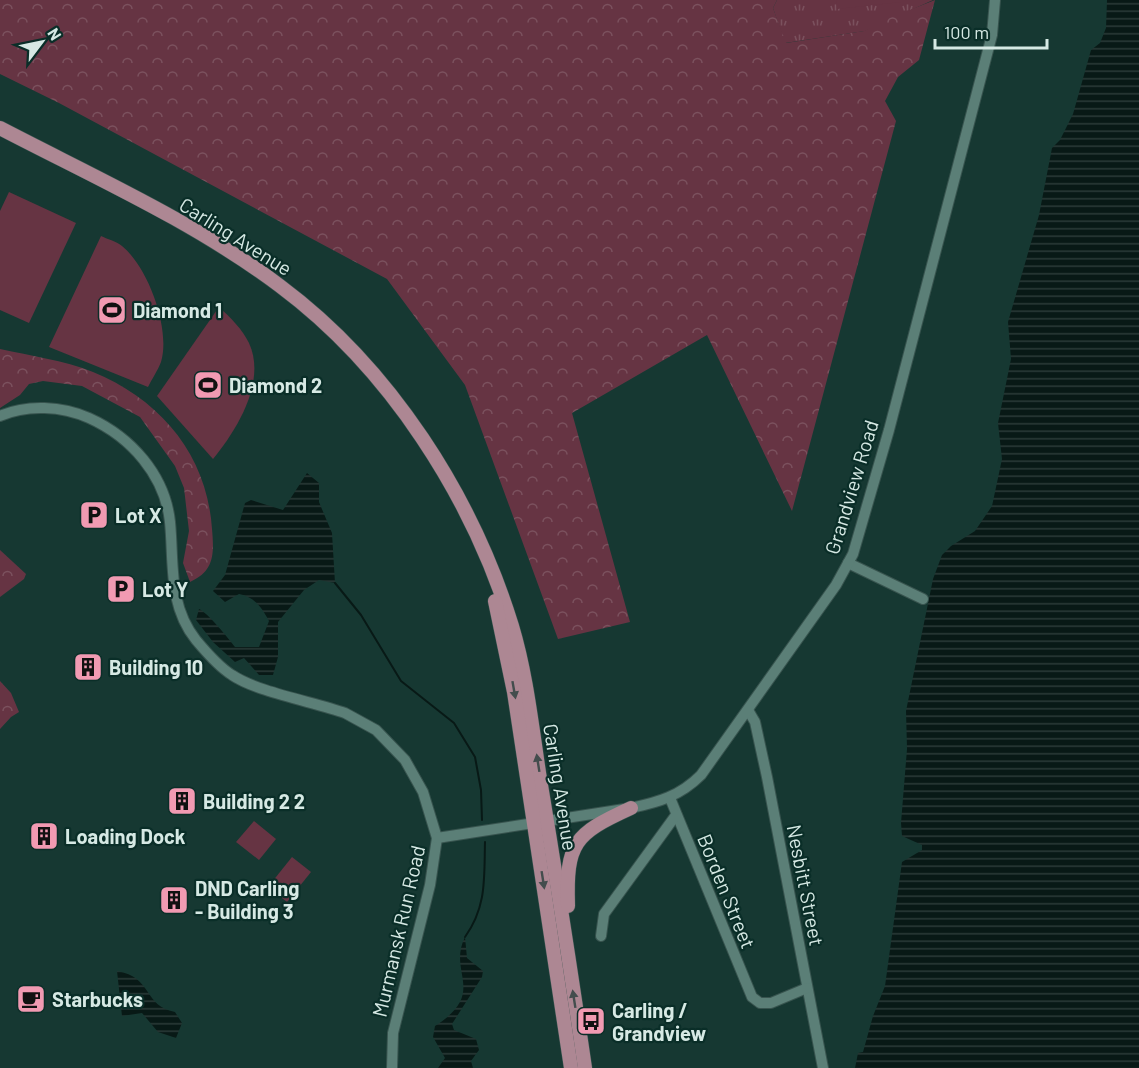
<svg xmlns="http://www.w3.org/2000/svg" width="1139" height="1068" font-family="Barlow,sans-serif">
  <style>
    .grass { fill: url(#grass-tufts) }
    .forest { fill: url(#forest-crowns) }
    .pitch { fill: #663443 }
    .water { fill: url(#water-rules) }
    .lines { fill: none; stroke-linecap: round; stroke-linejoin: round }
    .stream { stroke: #081916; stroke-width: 2 }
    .minor-casing { stroke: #38544f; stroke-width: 12 }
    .major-casing { stroke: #38544f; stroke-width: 15 }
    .minor { stroke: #5b7f77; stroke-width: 10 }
    .major { stroke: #ad8793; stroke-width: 14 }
    .oneway { fill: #434d4d }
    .labels { text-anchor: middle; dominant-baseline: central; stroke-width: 4.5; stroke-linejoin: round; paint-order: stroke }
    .street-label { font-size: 20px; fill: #d6e9e4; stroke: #0a2e28 }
    .poi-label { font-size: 20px; font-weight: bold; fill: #d6e9e4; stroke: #0a2e28; text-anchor: start }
  </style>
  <defs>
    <pattern id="grass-tufts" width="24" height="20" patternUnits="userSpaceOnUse" patternTransform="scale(1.5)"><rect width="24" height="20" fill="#663443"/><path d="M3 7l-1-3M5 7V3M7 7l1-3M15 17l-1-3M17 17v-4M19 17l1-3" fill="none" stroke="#7b515e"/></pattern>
    <pattern id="forest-crowns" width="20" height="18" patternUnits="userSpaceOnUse" patternTransform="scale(1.5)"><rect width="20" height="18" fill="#663443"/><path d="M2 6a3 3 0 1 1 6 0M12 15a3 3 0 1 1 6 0" fill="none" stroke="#7b515e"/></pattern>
    <pattern id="water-rules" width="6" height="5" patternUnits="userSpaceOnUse" patternTransform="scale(1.5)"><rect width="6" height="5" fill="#081916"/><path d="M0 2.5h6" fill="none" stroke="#2b3a38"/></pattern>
  </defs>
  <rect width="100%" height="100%" fill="#163832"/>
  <polygon class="grass" points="777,0 933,0 865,31 785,43 773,8"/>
  <g class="forest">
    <polygon points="0,0 777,0 773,8 786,43 864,31 889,18 935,0 919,60 898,77 885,101 896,121 792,511 707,335 572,413 630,622 558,639 465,385 387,279 59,103 0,74"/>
    <path d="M0,349C31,356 63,360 93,372C161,400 207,455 212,529C214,553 215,571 190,582L183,563L189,531L184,488L175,466L140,417L82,386L43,381L29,384L20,395L0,408Z"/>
    <polygon points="0,550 26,574 24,579 0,597"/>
    <polygon points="0,681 11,693 19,712 11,717 0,729"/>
  </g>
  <g class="pitch">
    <polygon points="836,0 901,0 901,2 837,9"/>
    <polygon points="9,192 76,223 29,323 0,310 0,211"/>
    <path d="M101,236C107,239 116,241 122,246C148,267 171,329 161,362C158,370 152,379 148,387L49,347Z"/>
    <path d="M219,307C231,318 242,329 249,343C267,382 236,431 213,459L157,396Z"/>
    <polygon points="254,821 276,839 259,860 236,842"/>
    <polygon points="292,857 311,872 287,902 268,887"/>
  </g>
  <g class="water">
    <polygon points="1107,0 1139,0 1139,1068 855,1068 858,1053 863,1052 873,1016 885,986 902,862 922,850 922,845 902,836 901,823 907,749 906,711 933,579 942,555 951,546 975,531 992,506 1002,459 998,423 1011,359 1008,322 1039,215 1052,148 1060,140 1073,114 1091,50 1100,43 1106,28"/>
    <path d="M307,473L319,483V502L332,533L335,583L319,580L304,590L278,622V657L273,675H259L244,658L235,662L213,642L196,620L199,609C206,611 230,640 235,647H259L269,621C262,608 255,597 239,594L225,602L213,591L225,575L245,503L251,500L283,510Z"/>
    <path d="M465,937L467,958L483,971L482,977L452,1024L454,1030L476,1039L479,1050L471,1061L473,1068H438L445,1058L433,1037L435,1026C488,992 447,973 465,937Z"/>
    <path d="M117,971C153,977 143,1006 175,1012L182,1023L176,1038L158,1032L142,1013L122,1016Z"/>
  </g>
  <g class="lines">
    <g class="stream">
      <polyline points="335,583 361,615 401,681 454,723 475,757 481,790 482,820"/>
      <path d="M465,937C487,906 484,878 485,842"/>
    </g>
    <g class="minor-casing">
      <g id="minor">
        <path d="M0,416C27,404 62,406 89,418C131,437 165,475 170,522C174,563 168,605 196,640C206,652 219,667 232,675C257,692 314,702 345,713L376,730L405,760L423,792L437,838L430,885L393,1033L392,1068"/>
        <polyline points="848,563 923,599"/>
        <polyline points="748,710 755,722 767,777 823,1068"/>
        <polyline points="670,798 752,997 760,1003 771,1003 807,988"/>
        <path d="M437,838L631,808C659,802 680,796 701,775L836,585L853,554L889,430L992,35L995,0"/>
        <polyline points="601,936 604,914 676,815"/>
      </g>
    </g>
    <g class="major-casing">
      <g id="major">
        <path d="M0,128C94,177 195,222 280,286C390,368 472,496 512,626C527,676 532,728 540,779C556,875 571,972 585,1068"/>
        <polyline points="495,601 514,692 571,1068"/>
        <path d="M568,906C566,843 574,834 631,808"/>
      </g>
    </g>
    <use href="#minor" class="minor"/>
    <use href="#major" class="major"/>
  </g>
  <defs><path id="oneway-solid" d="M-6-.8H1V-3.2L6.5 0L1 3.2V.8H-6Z" transform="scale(1.5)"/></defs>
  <g class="oneway">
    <use href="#oneway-solid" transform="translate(514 690) rotate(80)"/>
    <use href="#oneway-solid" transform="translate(538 763) rotate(-99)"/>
    <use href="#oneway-solid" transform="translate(543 880) rotate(81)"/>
    <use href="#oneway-solid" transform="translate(574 999) rotate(-99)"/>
  </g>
  <defs>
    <g id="stadium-square" transform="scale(1.5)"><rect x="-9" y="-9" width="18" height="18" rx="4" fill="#f19ab2" stroke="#0a2e28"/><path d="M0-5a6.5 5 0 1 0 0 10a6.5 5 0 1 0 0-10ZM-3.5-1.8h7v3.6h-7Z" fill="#111"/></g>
    <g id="parking-square" transform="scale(1.5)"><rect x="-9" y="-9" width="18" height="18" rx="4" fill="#f19ab2" stroke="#0a2e28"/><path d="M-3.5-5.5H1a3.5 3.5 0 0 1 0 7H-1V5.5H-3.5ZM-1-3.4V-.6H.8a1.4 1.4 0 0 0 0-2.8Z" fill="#111"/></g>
    <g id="building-square" transform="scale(1.5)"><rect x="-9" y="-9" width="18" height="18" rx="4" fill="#f19ab2" stroke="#0a2e28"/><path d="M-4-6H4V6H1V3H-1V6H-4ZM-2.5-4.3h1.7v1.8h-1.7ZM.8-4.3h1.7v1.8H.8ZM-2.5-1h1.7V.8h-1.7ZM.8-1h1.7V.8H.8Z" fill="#111"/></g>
    <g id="cafe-square" transform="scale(1.5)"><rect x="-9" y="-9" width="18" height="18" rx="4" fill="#f19ab2" stroke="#0a2e28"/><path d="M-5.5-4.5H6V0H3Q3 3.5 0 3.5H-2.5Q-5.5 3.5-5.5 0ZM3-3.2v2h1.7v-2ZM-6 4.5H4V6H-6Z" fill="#111"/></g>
    <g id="bus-square" transform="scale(1.5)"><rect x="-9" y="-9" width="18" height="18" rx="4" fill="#f19ab2" stroke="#0a2e28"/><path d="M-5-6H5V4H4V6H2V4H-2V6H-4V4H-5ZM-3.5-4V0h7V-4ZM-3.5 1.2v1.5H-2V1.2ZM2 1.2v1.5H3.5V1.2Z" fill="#111"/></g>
  </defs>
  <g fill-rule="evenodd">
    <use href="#stadium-square" x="112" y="310"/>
    <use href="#stadium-square" x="208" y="385"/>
    <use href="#parking-square" x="94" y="515"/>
    <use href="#parking-square" x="121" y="589"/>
    <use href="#building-square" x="88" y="667"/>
    <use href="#building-square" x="182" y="801"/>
    <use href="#building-square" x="44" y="836"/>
    <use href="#building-square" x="174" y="900"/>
    <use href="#cafe-square" x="31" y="999"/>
    <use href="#bus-square" x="591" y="1021"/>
  </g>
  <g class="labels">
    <g class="street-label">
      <text transform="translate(236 236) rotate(32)">Carling Avenue</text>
      <text transform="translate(851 487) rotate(-73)">Grandview Road</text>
      <text transform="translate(561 787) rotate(81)">Carling Avenue</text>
      <text transform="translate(806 885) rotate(79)">Nesbitt Street</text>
      <text transform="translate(727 891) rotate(68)">Borden Street</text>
      <text transform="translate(398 931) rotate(-77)">Murmansk Run Road</text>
    </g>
    <g class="poi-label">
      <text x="133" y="310">Diamond 1</text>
      <text x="229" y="385">Diamond 2</text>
      <text x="115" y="515">Lot X</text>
      <text x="142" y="589">Lot Y</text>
      <text x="109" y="667">Building 10</text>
      <text x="203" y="801">Building 2 2</text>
      <text x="65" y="836">Loading Dock</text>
      <text x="195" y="888">DND Carling<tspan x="195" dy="23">- Building 3</tspan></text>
      <text x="52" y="999">Starbucks</text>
      <text x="612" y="1010">Carling /<tspan x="612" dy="23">Grandview</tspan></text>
    </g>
  </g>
  <g transform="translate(42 42) rotate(58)" stroke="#0a2e28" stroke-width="4.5" paint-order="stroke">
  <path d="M0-4.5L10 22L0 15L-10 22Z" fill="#d6e9e4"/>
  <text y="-9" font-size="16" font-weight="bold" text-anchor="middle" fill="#d6e9e4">N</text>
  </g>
  <path d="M935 39v9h112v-9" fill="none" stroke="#d6e9e4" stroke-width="3"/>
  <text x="944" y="39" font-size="18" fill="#d6e9e4" stroke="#0a2e28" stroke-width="4.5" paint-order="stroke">100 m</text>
</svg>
